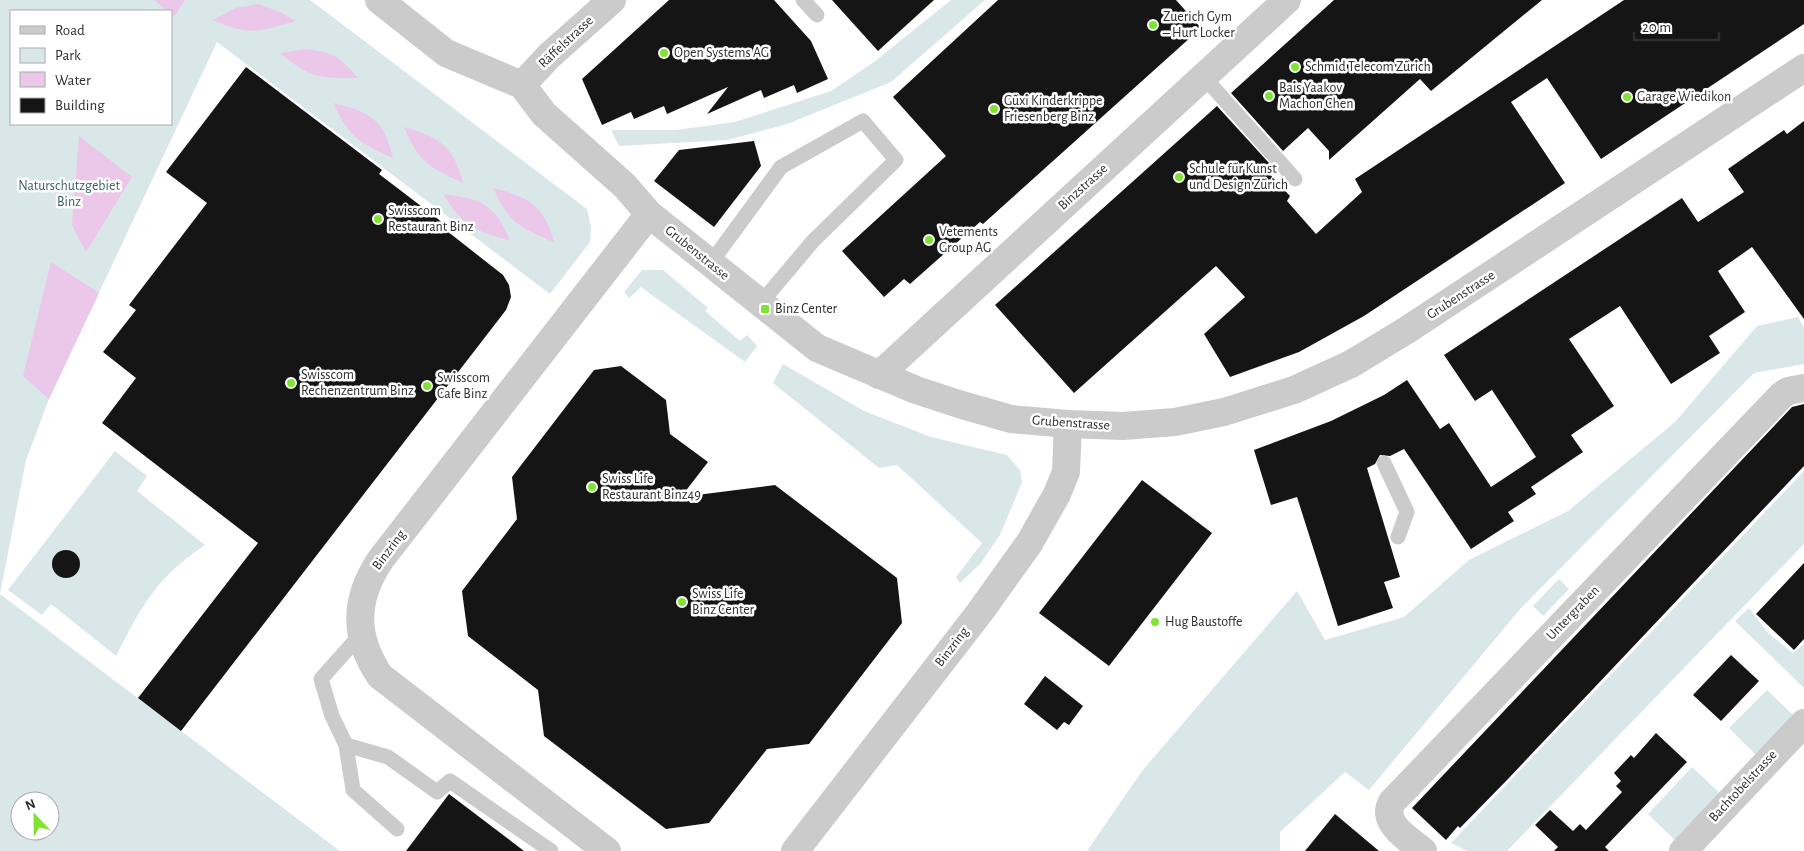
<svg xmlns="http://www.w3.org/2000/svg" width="1804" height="851" font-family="'Alegreya Sans',sans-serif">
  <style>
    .green { fill: #d9e7e8; fill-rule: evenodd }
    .water { fill: #ebc8ea }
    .building { fill: #151515 }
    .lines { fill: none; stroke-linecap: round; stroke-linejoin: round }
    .lane { stroke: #cbcbcb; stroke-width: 15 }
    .street { stroke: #cbcbcb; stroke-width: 28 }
    .poi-dot { fill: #80e232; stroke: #fff; stroke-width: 2 }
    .labels { text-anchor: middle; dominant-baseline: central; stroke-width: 5; stroke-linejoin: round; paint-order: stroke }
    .poi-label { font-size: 14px; fill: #2e2e2e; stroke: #fff; text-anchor: start }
    .street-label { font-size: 14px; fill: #2e2e2e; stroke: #fff }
    .park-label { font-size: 14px; fill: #3c6169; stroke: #fff }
  </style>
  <rect width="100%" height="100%" fill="#fff"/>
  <g class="green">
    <path d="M0,0H310L587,209L591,228L590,242L550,294L217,42L49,399L26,460L0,594L340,851H0ZM11,11H171V124H11ZM20,801H50V831H20Z"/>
    <polygon points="951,0 985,0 891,82 787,124 727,140 619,146 611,130 676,130 735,122 831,91 874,62"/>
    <polygon points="642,270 663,270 708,308 705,311 740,341 747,335 757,346 745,362 641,287 629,298 624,292"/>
    <polygon points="1798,317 1804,328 1804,364 1754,373 1521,608 1369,790 1345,772 1280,832 1280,851 1087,851 1142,771 1297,591 1325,640 1404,617 1469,560 1568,511 1675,422 1757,326"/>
    <polygon points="783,364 864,411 931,437 1007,455 1020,470 1022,482 1000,535 980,564 960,583 956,577 982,543 897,465 879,468 773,383"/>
    <path d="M115,451L147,476L137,491L205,545C157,577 142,605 116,656L51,604L42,615L8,590Z"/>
    <polygon points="1804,471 1804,544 1507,851 1467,851 1451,843"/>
    <polygon points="1559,579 1569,589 1543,616 1533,606"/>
    <polygon points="1749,608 1768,633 1793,653 1804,644 1804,688 1735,621"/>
    <polygon points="1767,690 1795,717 1759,758 1729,728"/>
    <polygon points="1692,767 1725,798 1679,844 1648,814"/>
  </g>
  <g class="water">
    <polygon points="154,0 185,0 174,17 171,11 167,11"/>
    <path d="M259,4L282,13L295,21C258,32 249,36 213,20L235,8Z"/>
    <path d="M305,49C332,52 340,56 358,78C319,78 311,79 280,53Z"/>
    <path d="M333,103C371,112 383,119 393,158C358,142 350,138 333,103Z"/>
    <path d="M404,127C439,137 454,146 463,183C428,166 420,164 404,127Z"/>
    <polygon points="79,136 132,177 86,252 72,225"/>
    <path d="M493,188C529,197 544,205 554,242C519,227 510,224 493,188Z"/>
    <path d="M443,194C481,199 495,203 510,241C473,229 464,228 443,194Z"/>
    <polygon points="51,262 99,293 49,399 23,376"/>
  </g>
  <g class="building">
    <polygon points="669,0 774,0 811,41 828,79 797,93 794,85 764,98 761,90 707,114 728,87 667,114 664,106 634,119 631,112 602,125 582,79"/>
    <polygon points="832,0 934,0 878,51"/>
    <polygon points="998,0 1176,0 1201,28 983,224 980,222 910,284 904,279 884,297 842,251 946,156 893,97"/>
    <polygon points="1334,0 1542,0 1431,91 1420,79 1329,160 1329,151 1308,128 1283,151 1231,93"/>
    <polygon points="1624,0 1804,0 1804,24 1601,159 1547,78 1511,102 1565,183 1364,316 1299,352 1230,377 1204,334 1245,297 1216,266 1074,393 995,305 1217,106 1269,163 1264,168 1290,196 1287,201 1316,234 1362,192 1355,179"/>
    <polygon points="246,67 382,170 379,174 438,219 449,229 447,231 503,275 509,285 511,297 506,310 181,731 138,698 258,543 102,423 136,378 103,352 136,310 129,305 207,203 166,172"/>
    <polygon points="1804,121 1804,319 1752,247 1718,271 1745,312 1709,336 1720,353 1671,384 1620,306 1569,339 1614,406 1571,435 1583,452 1531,487 1536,494 1508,512 1514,521 1471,549 1404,449 1390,456 1380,455 1375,464 1367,468 1400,577 1384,582 1393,608 1338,626 1297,497 1271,505 1254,450 1331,421 1384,395 1407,380 1440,429 1449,423 1491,487 1536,457 1492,390 1475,401 1444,355 1682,198 1698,222 1744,192 1728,169 1784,130 1787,134"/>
    <polygon points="754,141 761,166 714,227 654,181 679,150"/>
    <polygon points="621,366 666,400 670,434 708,462 681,497 775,485 897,578 902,623 809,744 767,749 709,823 666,829 544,736 538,690 468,636 462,591 517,519 512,477 594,370"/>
    <polygon points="1804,404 1804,466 1508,779 1460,828 1458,826 1446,840 1412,808 1792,407"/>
    <polygon points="1142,480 1212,533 1109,666 1039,613"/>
    <circle cx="66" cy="564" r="14"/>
    <polygon points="1804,563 1804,639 1794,650 1756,614"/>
    <polygon points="1731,655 1759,681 1721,721 1693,695"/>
    <polygon points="1045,676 1083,706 1069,725 1064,722 1057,730 1024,704"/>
    <polygon points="1656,733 1687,762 1605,847 1609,851 1554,851 1558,847 1535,825 1550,810 1573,831 1580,824 1586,830 1622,792 1616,786 1621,781 1614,773 1631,755 1634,758"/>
    <polygon points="449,794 524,851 406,851"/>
    <polygon points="1335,814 1379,851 1305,851"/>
  </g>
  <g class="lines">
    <g class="lane">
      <polyline points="803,0 817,15"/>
      <polyline points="1204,77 1295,179"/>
      <polyline points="710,264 781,167 863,121 896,160 813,241 760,304"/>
      <polyline points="1384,463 1407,512 1398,537"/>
      <polyline points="361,634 321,679 332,716 346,745 353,790 397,829"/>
      <polyline points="346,745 388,757 437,792 450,781 551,851"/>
    </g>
    <g class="street">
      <polyline points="379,0 446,53 522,85 544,114 625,186 649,214 817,348 916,390 962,405 1011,419 1068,424 1123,426 1175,422 1224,412 1294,390 1351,364 1407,330 1804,68"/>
      <polyline points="522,85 549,56 612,0"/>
      <polyline points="879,375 1287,0"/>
      <path d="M607,851L380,676C353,636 354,599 381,559L649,214"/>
      <polyline points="795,851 980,612 1030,542 1057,494 1066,472 1068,424"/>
      <path d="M1423,851C1409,839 1380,823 1392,802L1781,396L1788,391L1804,388"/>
      <polyline points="1683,851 1804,723"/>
    </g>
  </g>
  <g class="poi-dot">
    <circle cx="1153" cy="25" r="5"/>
    <circle cx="664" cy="53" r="5"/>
    <circle cx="1295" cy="67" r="5"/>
    <circle cx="1269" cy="96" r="5"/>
    <circle cx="1627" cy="97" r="5"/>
    <circle cx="994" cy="109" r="5"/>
    <circle cx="1179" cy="177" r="5"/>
    <circle cx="378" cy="219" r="5"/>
    <circle cx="929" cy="240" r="5"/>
    <rect x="760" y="304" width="10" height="10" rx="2.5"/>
    <circle cx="291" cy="383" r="5"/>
    <circle cx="427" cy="386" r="5"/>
    <circle cx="592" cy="487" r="5"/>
    <circle cx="682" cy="602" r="5"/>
    <circle cx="1155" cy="622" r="5"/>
  </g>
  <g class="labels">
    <g class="poi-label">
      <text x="1163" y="17">Zuerich Gym<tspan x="1163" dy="16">– Hurt Locker</tspan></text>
      <text x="674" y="53">Open Systems AG</text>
      <text x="1305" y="67">Schmid Telecom Zürich</text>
      <text x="1279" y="88">Bais Yaakov<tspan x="1279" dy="16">Machon Chen</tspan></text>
      <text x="1637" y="97">Garage Wiedikon</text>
      <text x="1004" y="101">Güxi Kinderkrippe<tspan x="1004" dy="16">Friesenberg Binz</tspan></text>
      <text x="1189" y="169">Schule für Kunst<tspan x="1189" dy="16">und Design Zürich</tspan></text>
      <text x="388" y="211">Swisscom<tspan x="388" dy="16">Restaurant Binz</tspan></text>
      <text x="939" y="232">Vetements<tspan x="939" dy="16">Group AG</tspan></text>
      <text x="775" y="309">Binz Center</text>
      <text x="301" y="375">Swisscom<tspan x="301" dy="16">Rechenzentrum Binz</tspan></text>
      <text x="437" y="378">Swisscom<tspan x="437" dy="16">Cafe Binz</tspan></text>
      <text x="602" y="479">Swiss Life<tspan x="602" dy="16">Restaurant Binz49</tspan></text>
      <text x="692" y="594">Swiss Life<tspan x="692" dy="16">Binz Center</tspan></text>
      <text x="1165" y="622">Hug Baustoffe</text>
    </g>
    <g class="street-label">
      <text transform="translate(566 42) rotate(-43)">Räffelstrasse</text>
      <text transform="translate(1083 187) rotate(-42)">Binzstrasse</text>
      <text transform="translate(697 253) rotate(39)">Grubenstrasse</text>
      <text transform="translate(1461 295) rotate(-33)">Grubenstrasse</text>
      <text transform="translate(1071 423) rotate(4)">Grubenstrasse</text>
      <text transform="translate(389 550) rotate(-53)">Binzring</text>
      <text transform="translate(1573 613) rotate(-46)">Untergraben</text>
      <text transform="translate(952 647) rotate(-52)">Binzring</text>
      <text transform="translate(1743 786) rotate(-47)">Bachtobelstrasse</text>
    </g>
    <g class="park-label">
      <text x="69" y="186">Naturschutzgebiet<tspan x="69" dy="16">Binz</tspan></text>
    </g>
  </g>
  <rect x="10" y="10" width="162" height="115" fill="#ffffff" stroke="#ababab"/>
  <rect x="20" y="26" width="25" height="8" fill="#cbcbcb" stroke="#ababab"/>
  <text x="55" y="35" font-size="15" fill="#2e2e2e">Road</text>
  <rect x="20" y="48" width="25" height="15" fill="#d9e7e8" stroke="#ababab"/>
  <text x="55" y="60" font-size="15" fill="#2e2e2e">Park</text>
  <rect x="20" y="72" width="25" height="15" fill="#ebc8ea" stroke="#ababab"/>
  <text x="55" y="85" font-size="15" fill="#2e2e2e">Water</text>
  <rect x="20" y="98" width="25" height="15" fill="#151515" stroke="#ababab"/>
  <text x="55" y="110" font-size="15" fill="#2e2e2e">Building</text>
  <g transform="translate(35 816) rotate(338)"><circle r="24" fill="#ffffff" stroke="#ababab"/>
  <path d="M0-4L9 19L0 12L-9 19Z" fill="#80e232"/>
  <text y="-8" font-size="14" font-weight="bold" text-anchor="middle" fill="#2e2e2e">N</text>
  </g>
  <path d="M1634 32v8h85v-8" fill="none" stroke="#2e2e2e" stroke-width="2.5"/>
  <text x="1642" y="32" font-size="15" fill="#2e2e2e" stroke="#ffffff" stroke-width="4" paint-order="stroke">20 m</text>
</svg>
